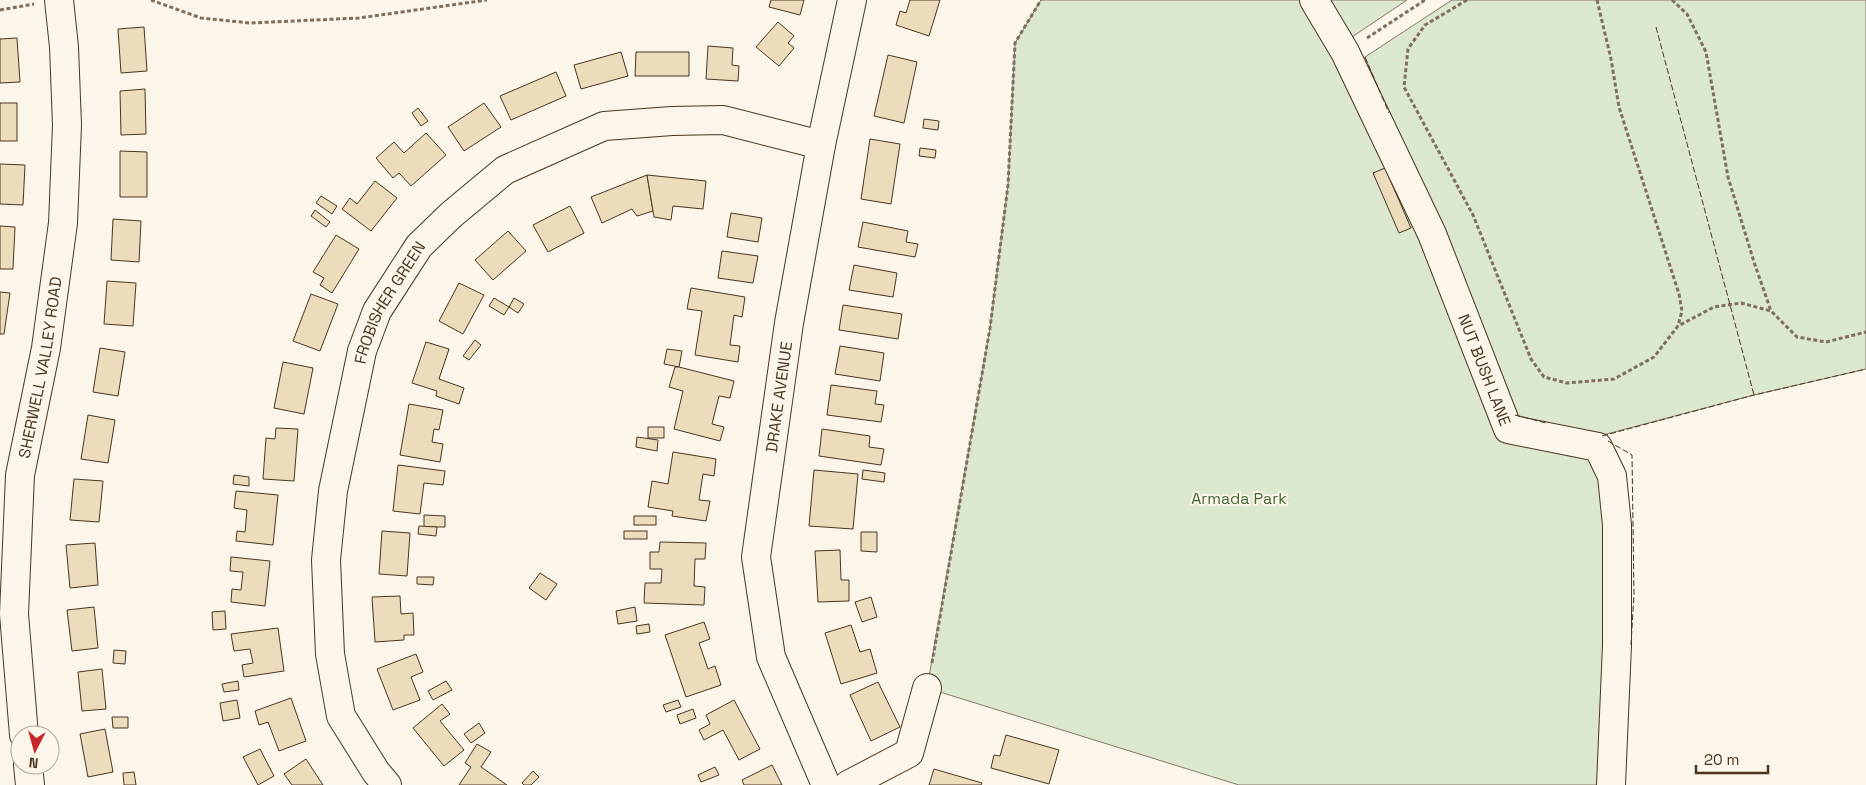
<svg xmlns="http://www.w3.org/2000/svg" width="1866" height="785" font-family="'Space Grotesk',sans-serif">
  <style>
    .green { fill: #dce7d0; stroke: #887966 }
    .building { fill: #ecdcbc; stroke: #4a3520 }
    .lines { fill: none; stroke-linecap: round; stroke-linejoin: round }
    .minor-casing { stroke: #4a3520; stroke-width: 30 }
    .path { stroke: #7f6f5c; stroke-width: 3; stroke-dasharray: 4 2.5; stroke-linecap: butt }
    .minor { stroke: #fbf6e9; stroke-width: 28 }
    .fence { stroke: #4a3520; stroke-width: 1; stroke-dasharray: 6 2.5; stroke-linecap: butt }
    .labels { text-anchor: middle; dominant-baseline: central; stroke-width: 4; stroke-linejoin: round; paint-order: stroke }
    .street-label { font-size: 16px; fill: #4a3520; stroke: #fbf6e9 }
    .park-label { font-size: 16px; fill: #436837; stroke: #fbf6e9 }
  </style>
  <rect width="100%" height="100%" fill="#fbf6e9"/>
  <g class="green">
    <polygon points="1041,0 1314,0 1508,429 1598,447 1612,476 1611,785 1239,785 927,688 990,328 1008,185 1015,43"/>
    <polygon points="1329,0 1407,0 1352,37"/>
    <polygon points="1452,0 1866,0 1866,369 1754,395 1599,436 1515,415 1365,57"/>
  </g>
  <g class="building">
    <polygon points="771,0 804,0 800,15 769,7"/>
    <polygon points="910,0 940,0 929,36 896,25 900,11 906,13"/>
    <polygon points="778,22 794,36 788,43 794,48 779,66 756,47"/>
    <polygon points="144,27 147,71 121,73 118,29"/>
    <polygon points="17,38 20,82 0,83 0,39"/>
    <polygon points="708,46 733,48 732,65 739,66 738,81 706,79"/>
    <polygon points="621,52 628,76 581,89 574,65"/>
    <polygon points="636,52 689,52 689,76 635,76"/>
    <polygon points="888,55 917,62 904,123 874,116"/>
    <polygon points="556,72 566,96 511,120 500,96"/>
    <polygon points="145,89 146,134 121,135 120,91"/>
    <rect x="0" y="103" width="17" height="38"/>
    <polygon points="484,103 501,127 464,151 448,127"/>
    <polygon points="418,108 428,121 421,126 412,113"/>
    <polygon points="924,119 939,121 938,130 923,128"/>
    <polygon points="426,133 446,155 411,186 399,173 393,178 376,158 394,142 404,153"/>
    <polygon points="870,139 900,144 891,204 861,199"/>
    <polygon points="920,148 936,150 935,158 919,156"/>
    <polygon points="120,151 147,152 147,197 120,197"/>
    <polygon points="0,164 25,165 23,205 0,204"/>
    <polygon points="1385,168 1411,228 1399,233 1373,173"/>
    <polygon points="647,175 653,211 637,216 632,209 602,223 591,197"/>
    <polygon points="647,175 706,181 703,209 673,206 671,220 654,217"/>
    <polygon points="375,181 397,198 371,231 342,209 350,198 357,204"/>
    <polygon points="321,196 337,206 332,214 316,203"/>
    <polygon points="570,206 584,233 548,252 533,225"/>
    <polygon points="315,210 330,222 326,227 311,216"/>
    <polygon points="731,213 762,218 758,242 727,237"/>
    <polygon points="113,219 141,221 139,262 111,260"/>
    <polygon points="863,222 908,231 906,242 918,244 915,257 858,247"/>
    <polygon points="0,226 15,227 13,269 0,269"/>
    <polygon points="508,231 526,251 493,280 475,260"/>
    <polygon points="336,235 359,249 332,293 320,285 324,278 313,272"/>
    <polygon points="722,251 758,256 753,283 718,278"/>
    <polygon points="854,265 897,273 893,297 849,290"/>
    <polygon points="107,281 136,283 133,326 104,324"/>
    <polygon points="459,283 484,295 463,334 439,321"/>
    <polygon points="691,288 745,297 742,317 734,315 730,345 740,346 738,362 695,355 702,311 687,309"/>
    <polygon points="0,292 10,293 4,334 0,334"/>
    <polygon points="311,294 338,304 320,351 293,341"/>
    <polygon points="494,298 509,307 504,315 489,306"/>
    <polygon points="514,298 524,304 518,313 509,307"/>
    <polygon points="843,305 902,314 898,339 839,330"/>
    <polygon points="475,340 481,345 469,360 463,356"/>
    <polygon points="426,342 449,349 439,379 464,388 459,404 436,396 437,391 412,383"/>
    <polygon points="840,346 884,353 880,381 835,374"/>
    <polygon points="100,348 125,352 118,396 93,392"/>
    <polygon points="667,349 682,351 679,367 664,364"/>
    <polygon points="283,362 313,368 304,414 274,408"/>
    <polygon points="675,367 679,367 734,381 730,398 719,396 712,424 724,427 720,441 674,429 683,391 669,387"/>
    <polygon points="831,385 877,391 875,404 884,405 881,422 827,415"/>
    <polygon points="409,404 443,410 439,430 434,429 432,442 443,444 440,462 400,455"/>
    <polygon points="88,415 115,420 108,463 81,459"/>
    <rect x="648" y="427" width="16" height="11"/>
    <polygon points="276,428 298,429 294,481 263,479 266,438 275,439"/>
    <polygon points="822,429 870,436 869,447 884,449 881,465 819,456"/>
    <polygon points="637,437 658,440 657,451 636,447"/>
    <polygon points="673,452 716,459 714,476 703,474 699,500 710,501 706,521 672,516 673,511 648,507 652,481 668,484"/>
    <polygon points="398,465 445,471 443,485 424,483 420,514 393,511"/>
    <polygon points="814,470 858,474 853,529 809,526"/>
    <polygon points="863,470 885,473 884,482 862,479"/>
    <polygon points="234,475 249,477 249,486 233,484"/>
    <polygon points="74,479 103,481 99,522 70,520"/>
    <polygon points="236,491 278,495 273,545 236,541 237,531 245,532 247,510 234,508"/>
    <polygon points="424,515 445,516 445,527 424,527"/>
    <rect x="634" y="516" width="22" height="9"/>
    <polygon points="419,526 437,527 436,536 418,534"/>
    <polygon points="382,531 410,533 407,576 379,574"/>
    <rect x="624" y="531" width="23" height="8"/>
    <polygon points="861,532 877,532 877,552 861,551"/>
    <polygon points="660,542 706,543 705,559 695,559 694,586 705,587 704,605 644,603 645,583 661,583 662,569 650,569 650,552 659,552"/>
    <polygon points="95,543 98,585 70,588 66,545"/>
    <polygon points="840,550 841,580 849,580 849,601 818,602 815,551"/>
    <polygon points="231,557 270,561 265,606 231,602 232,589 241,590 243,572 230,571"/>
    <polygon points="540,573 557,584 546,600 529,588"/>
    <polygon points="417,577 434,577 433,585 417,584"/>
    <polygon points="400,596 401,614 413,613 414,635 404,635 404,640 375,642 372,597"/>
    <polygon points="871,597 877,617 862,622 855,602"/>
    <polygon points="94,607 98,648 72,651 67,610"/>
    <polygon points="635,607 637,621 618,624 616,611"/>
    <polygon points="225,611 226,629 213,630 212,612"/>
    <polygon points="704,622 710,639 699,643 708,669 715,666 721,685 686,697 665,635"/>
    <polygon points="649,624 650,632 637,634 636,626"/>
    <polygon points="851,625 860,652 870,649 877,673 841,684 825,633"/>
    <polygon points="278,628 284,671 244,677 242,665 253,663 250,649 234,651 231,634"/>
    <polygon points="114,650 126,651 125,664 113,663"/>
    <polygon points="416,654 423,672 411,677 420,700 393,710 377,669"/>
    <polygon points="102,669 106,709 82,711 78,672"/>
    <polygon points="238,681 239,690 224,692 222,684"/>
    <polygon points="446,681 452,690 433,700 428,691"/>
    <polygon points="878,682 900,727 871,741 850,695"/>
    <polygon points="291,698 306,741 279,751 268,722 259,725 255,711"/>
    <polygon points="237,700 240,718 223,721 220,703"/>
    <polygon points="678,700 681,707 666,712 663,705"/>
    <polygon points="734,700 760,749 739,760 723,730 704,740 699,730 710,724 706,715"/>
    <polygon points="442,704 450,714 440,721 464,750 444,766 413,728"/>
    <polygon points="693,709 696,718 680,724 677,715"/>
    <polygon points="112,717 128,717 128,728 113,728"/>
    <polygon points="479,723 485,733 471,743 464,734"/>
    <polygon points="105,729 113,772 88,777 80,734"/>
    <polygon points="1006,735 1059,750 1049,784 991,768 994,755 1000,756"/>
    <polygon points="477,744 491,752 481,767 507,785 459,785 471,767 465,763"/>
    <polygon points="260,749 274,776 258,785 243,757"/>
    <polygon points="306,759 323,785 292,785 284,774"/>
    <polygon points="772,765 782,785 744,785 742,780"/>
    <polygon points="715,767 719,775 701,782 698,775"/>
    <polygon points="934,769 982,783 981,785 929,785"/>
    <polygon points="533,771 539,777 531,785 524,785 522,783"/>
    <polygon points="134,772 136,785 124,785 123,773"/>
  </g>
  <g class="lines">
    <g class="minor-casing">
      <g id="minor">
        <path id="s1" d="M1314,0L1345,52L1432,234L1508,429L1598,447L1612,476L1617,525V645L1611,785"/>
        <path id="s2" d="M24,735L14,614L20,475L46,348L63,223L67,125L64,47L59,0"/>
        <polyline points="28,765 30,785"/>
        <path id="s3" d="M387,785L376,772L341,716L330,654L326,560L333,491L362,351L377,311L419,246L451,215L505,170L604,126L672,121L723,120L821,145"/>
        <path id="s4" d="M826,785L771,657L756,557L789,323L821,145L852,0"/>
        <polyline points="848,785 909,753 927,688"/>
      </g>
    </g>
    <g class="path">
      <polyline points="151,0 201,18 250,23 359,18 487,0"/>
      <polyline points="1467,0 1425,25 1408,49 1404,87 1473,215 1531,359 1544,377 1567,383 1614,379 1654,357 1678,326 1714,307 1741,303 1771,311 1797,337 1826,342 1866,332"/>
      <polyline points="1597,0 1611,59 1619,107 1679,294 1682,311 1678,326"/>
      <polyline points="1672,0 1687,14 1706,52 1728,177 1754,262 1771,311"/>
      <polyline points="0,10 34,4"/>
      <polyline points="1367,38 1425,0"/>
      <polyline points="932,663 990,328 1008,185 1015,43 1041,0"/>
    </g>
    <use href="#minor" class="minor"/>
    <g class="fence">
      <polyline points="1656,27 1754,395"/>
      <polyline points="1365,57 1389,113"/>
      <polyline points="1515,415 1546,423"/>
      <polyline points="1602,436 1754,395 1866,369"/>
      <polyline points="1608,441 1632,455 1634,594 1631,645"/>
    </g>
  </g>
  <g class="labels">
    <g class="street-label">
      <text stroke="none"><textPath href="#s3" startOffset="508">FROBISHER GREEN</textPath></text>
      <text stroke="none"><textPath href="#s2" startOffset="370">SHERWELL VALLEY ROAD</textPath></text>
      <text stroke="none"><textPath href="#s1" startOffset="408">NUT BUSH LANE</textPath></text>
      <text stroke="none"><textPath href="#s4" startOffset="402">DRAKE AVENUE</textPath></text>
    </g>
    <g class="park-label">
      <text x="1239" y="498">Armada Park</text>
    </g>
  </g>
  <g transform="translate(35 750) rotate(186)"><circle r="24" fill="#fbf6e9" stroke="#b4a999"/>
  <path d="M0-4L9 19L0 12L-9 19Z" fill="#c62828"/>
  <text y="-8" font-size="14" font-weight="bold" text-anchor="middle" fill="#4a3520">N</text>
  </g>
  <path d="M1696 765v8h72v-8" fill="none" stroke="#4a3520" stroke-width="2.5"/>
  <text x="1704" y="765" font-size="15" fill="#4a3520" stroke="#fbf6e9" stroke-width="4" paint-order="stroke">20 m</text>
</svg>
